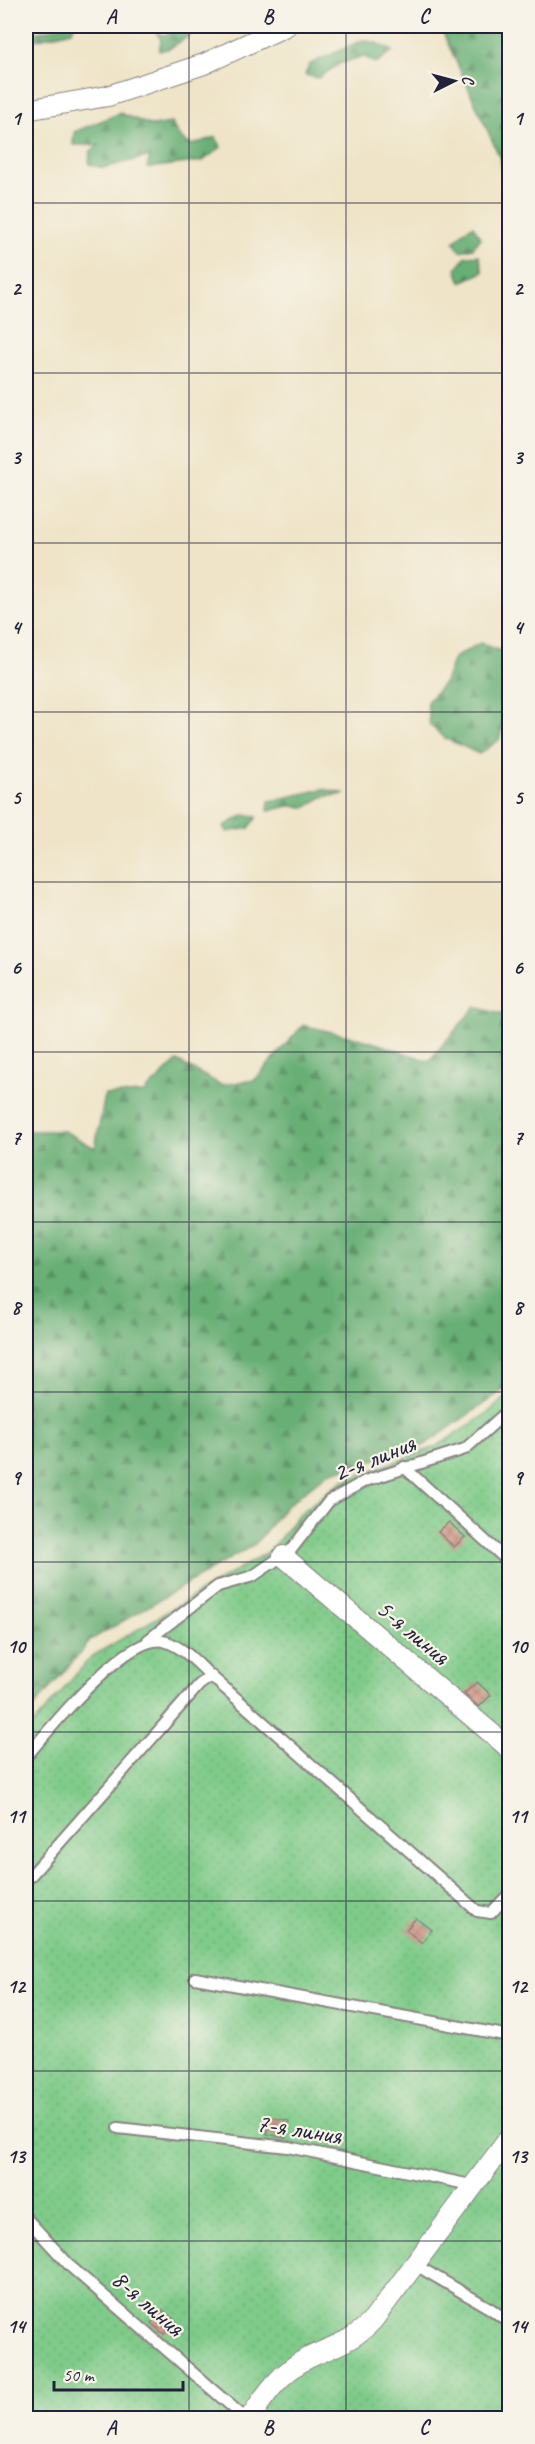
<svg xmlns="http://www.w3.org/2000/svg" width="535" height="2444" font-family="Caveat,sans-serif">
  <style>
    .forest { fill: url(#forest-firs); stroke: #446858; stroke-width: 1.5 }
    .park { fill: url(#park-dots); stroke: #507662; stroke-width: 1.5 }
    .building { fill: url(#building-cross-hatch) }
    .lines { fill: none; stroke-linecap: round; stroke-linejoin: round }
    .service-casing { stroke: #888381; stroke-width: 14 }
    .minor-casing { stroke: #888381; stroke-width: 22 }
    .service { stroke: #fff; stroke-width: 10 }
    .minor { stroke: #fff; stroke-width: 20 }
    .grid { fill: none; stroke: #22223b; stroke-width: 1.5; stroke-opacity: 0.55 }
    .labels { text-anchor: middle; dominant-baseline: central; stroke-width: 4.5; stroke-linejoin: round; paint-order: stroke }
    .street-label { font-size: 26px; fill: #22223b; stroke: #f7f3e8 }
    .neatline { fill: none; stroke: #22223b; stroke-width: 2 }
    .grid-label { font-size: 20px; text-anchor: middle; font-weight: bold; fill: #22223b }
  </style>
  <defs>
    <pattern id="forest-firs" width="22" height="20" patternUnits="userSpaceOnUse" patternTransform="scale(1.5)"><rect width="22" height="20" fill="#67af75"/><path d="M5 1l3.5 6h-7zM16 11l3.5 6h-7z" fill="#548e61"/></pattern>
    <pattern id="park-dots" width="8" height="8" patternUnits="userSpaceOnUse" patternTransform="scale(1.5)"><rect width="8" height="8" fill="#7fcb89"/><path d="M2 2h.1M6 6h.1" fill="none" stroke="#6dae77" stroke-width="1.8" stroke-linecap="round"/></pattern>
    <pattern id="building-cross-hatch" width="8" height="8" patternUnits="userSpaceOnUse" patternTransform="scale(1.5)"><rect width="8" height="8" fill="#d19889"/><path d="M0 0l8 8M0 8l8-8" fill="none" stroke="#a97c71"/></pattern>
  </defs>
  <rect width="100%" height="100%" fill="#f7f3e8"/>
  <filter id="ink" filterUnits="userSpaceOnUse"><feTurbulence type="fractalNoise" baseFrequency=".0167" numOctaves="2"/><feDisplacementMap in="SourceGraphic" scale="12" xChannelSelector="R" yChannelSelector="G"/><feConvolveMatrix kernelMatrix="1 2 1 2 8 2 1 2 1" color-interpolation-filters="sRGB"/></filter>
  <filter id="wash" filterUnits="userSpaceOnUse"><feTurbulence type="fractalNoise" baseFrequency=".008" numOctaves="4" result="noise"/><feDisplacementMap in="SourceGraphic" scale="24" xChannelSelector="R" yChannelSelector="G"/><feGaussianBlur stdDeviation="1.35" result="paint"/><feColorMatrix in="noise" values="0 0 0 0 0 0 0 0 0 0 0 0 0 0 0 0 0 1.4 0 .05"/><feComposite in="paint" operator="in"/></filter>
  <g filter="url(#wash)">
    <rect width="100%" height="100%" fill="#efe4c7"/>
    <g class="forest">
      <polygon points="63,26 74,26 72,31 26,42 26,35"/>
      <polygon points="440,26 496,26 509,51 509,217 501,160"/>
      <polygon points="178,29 190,35 170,48 159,51 161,40 157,33 166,35"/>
      <polygon points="363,40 376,43 393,51 376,63 363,56 339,64 318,78 305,75 310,64"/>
      <polygon points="120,113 152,126 171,123 181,139 192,145 216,137 221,147 203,161 147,168 150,156 103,168 89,164 90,152 99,145 73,145 74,132"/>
      <polygon points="473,226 481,238 473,248 460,251 454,242 465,230"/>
      <polygon points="479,255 483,272 461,282 456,269 466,256"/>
      <polygon points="480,643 509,654 509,705 499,740 479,754 445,738 430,725 427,702 445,682 454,658"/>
      <polygon points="323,789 346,794 322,797 306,807 289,806 268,811 269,801"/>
      <polygon points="244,815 257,817 249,828 227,832 224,826"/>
      <polygon points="475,1007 509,1016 509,1386 423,1446 328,1473 284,1508 255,1544 92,1639 26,1716 26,1131 64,1131 95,1148 105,1095 144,1093 177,1061 221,1085 255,1080 303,1025 369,1041 429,1061"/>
    </g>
    <polygon class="park" points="509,1395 509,2418 26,2418 26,1733 91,1657 271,1550 298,1515 342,1481 436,1447 485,1415"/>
    <g id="blocks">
      <g class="building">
        <polygon points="449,1522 465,1537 454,1547 438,1532"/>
        <polygon points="477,1682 491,1695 479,1707 464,1694"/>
        <polygon points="416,1918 432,1930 422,1943 406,1930"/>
        <polygon points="270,2117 289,2121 286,2138 267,2134"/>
        <polygon points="163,2310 177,2322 164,2334 151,2323"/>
      </g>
    </g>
  </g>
  <g filter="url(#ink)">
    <use href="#blocks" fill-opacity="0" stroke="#888381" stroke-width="1.5"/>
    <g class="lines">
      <g class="service-casing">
        <g id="service">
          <polyline points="404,1467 510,1563"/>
          <polyline points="148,1640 218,1586 253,1576 291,1550 329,1501 365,1481 465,1449 510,1409"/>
          <path d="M26,1757C49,1730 130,1628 167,1642C184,1648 198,1664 211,1676"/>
          <polyline points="26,1881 199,1685 211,1676 477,1911 491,1913 510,1893"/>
          <polyline points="195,1978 510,2036"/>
          <polyline points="118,2128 288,2147 471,2185"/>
          <polyline points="26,2218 71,2267 245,2418"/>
          <polyline points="414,2264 491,2309 510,2323"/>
        </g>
      </g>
      <g class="minor-casing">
        <g id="minor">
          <polyline points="26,110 108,96 204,64 286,26"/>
          <polyline points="283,1556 510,1749"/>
          <path d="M250,2418C266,2393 281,2372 308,2358C335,2345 352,2342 373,2320L510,2137"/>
        </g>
      </g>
      <use href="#service" class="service"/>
      <use href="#minor" class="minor"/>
    </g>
  </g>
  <path class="grid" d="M189,26V2418M346,26V2418M26,203H510M26,373H510M26,543H510M26,712H510M26,882H510M26,1052H510M26,1222H510M26,1392H510M26,1562H510M26,1732H510M26,1901H510M26,2071H510M26,2241H510"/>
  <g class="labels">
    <g class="street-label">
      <text transform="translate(374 1458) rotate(-22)">2-я линия</text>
      <text transform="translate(413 1632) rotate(40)">5-я линия</text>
      <text transform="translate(299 2129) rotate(9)">7-я линия</text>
      <text transform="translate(148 2303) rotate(41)">8-я линия</text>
    </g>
  </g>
  <rect width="535" height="2444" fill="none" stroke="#f7f3e8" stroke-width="66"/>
  <g transform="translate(454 81) rotate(84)" stroke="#f7f3e8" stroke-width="4.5" paint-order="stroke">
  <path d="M0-4.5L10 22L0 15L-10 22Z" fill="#22223b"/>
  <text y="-9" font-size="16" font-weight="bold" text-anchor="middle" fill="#22223b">С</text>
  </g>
  <path d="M54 2381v9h129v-9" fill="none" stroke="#22223b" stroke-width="3"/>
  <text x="63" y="2381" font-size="18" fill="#22223b" stroke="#f7f3e8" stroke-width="4.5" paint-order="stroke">50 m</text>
  <rect x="33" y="33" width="469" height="2378" class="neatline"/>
  <g class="grid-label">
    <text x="111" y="23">A</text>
    <text x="268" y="23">B</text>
    <text x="424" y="23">C</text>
    <text x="16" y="125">1</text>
    <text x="518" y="125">1</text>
    <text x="16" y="295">2</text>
    <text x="518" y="295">2</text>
    <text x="16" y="464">3</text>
    <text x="518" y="464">3</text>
    <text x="16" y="634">4</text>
    <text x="518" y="634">4</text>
    <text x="16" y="804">5</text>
    <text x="518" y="804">5</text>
    <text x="16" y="974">6</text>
    <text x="518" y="974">6</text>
    <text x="16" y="1144">7</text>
    <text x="518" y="1144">7</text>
    <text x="16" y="1314">8</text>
    <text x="518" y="1314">8</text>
    <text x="16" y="1484">9</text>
    <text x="518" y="1484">9</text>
    <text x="16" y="1653">10</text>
    <text x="518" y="1653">10</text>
    <text x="16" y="1823">11</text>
    <text x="518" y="1823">11</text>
    <text x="16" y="1993">12</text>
    <text x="518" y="1993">12</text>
    <text x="16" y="2163">13</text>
    <text x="518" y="2163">13</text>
    <text x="16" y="2333">14</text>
    <text x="518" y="2333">14</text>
    <text x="111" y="2434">A</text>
    <text x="268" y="2434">B</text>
    <text x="424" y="2434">C</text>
  </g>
</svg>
